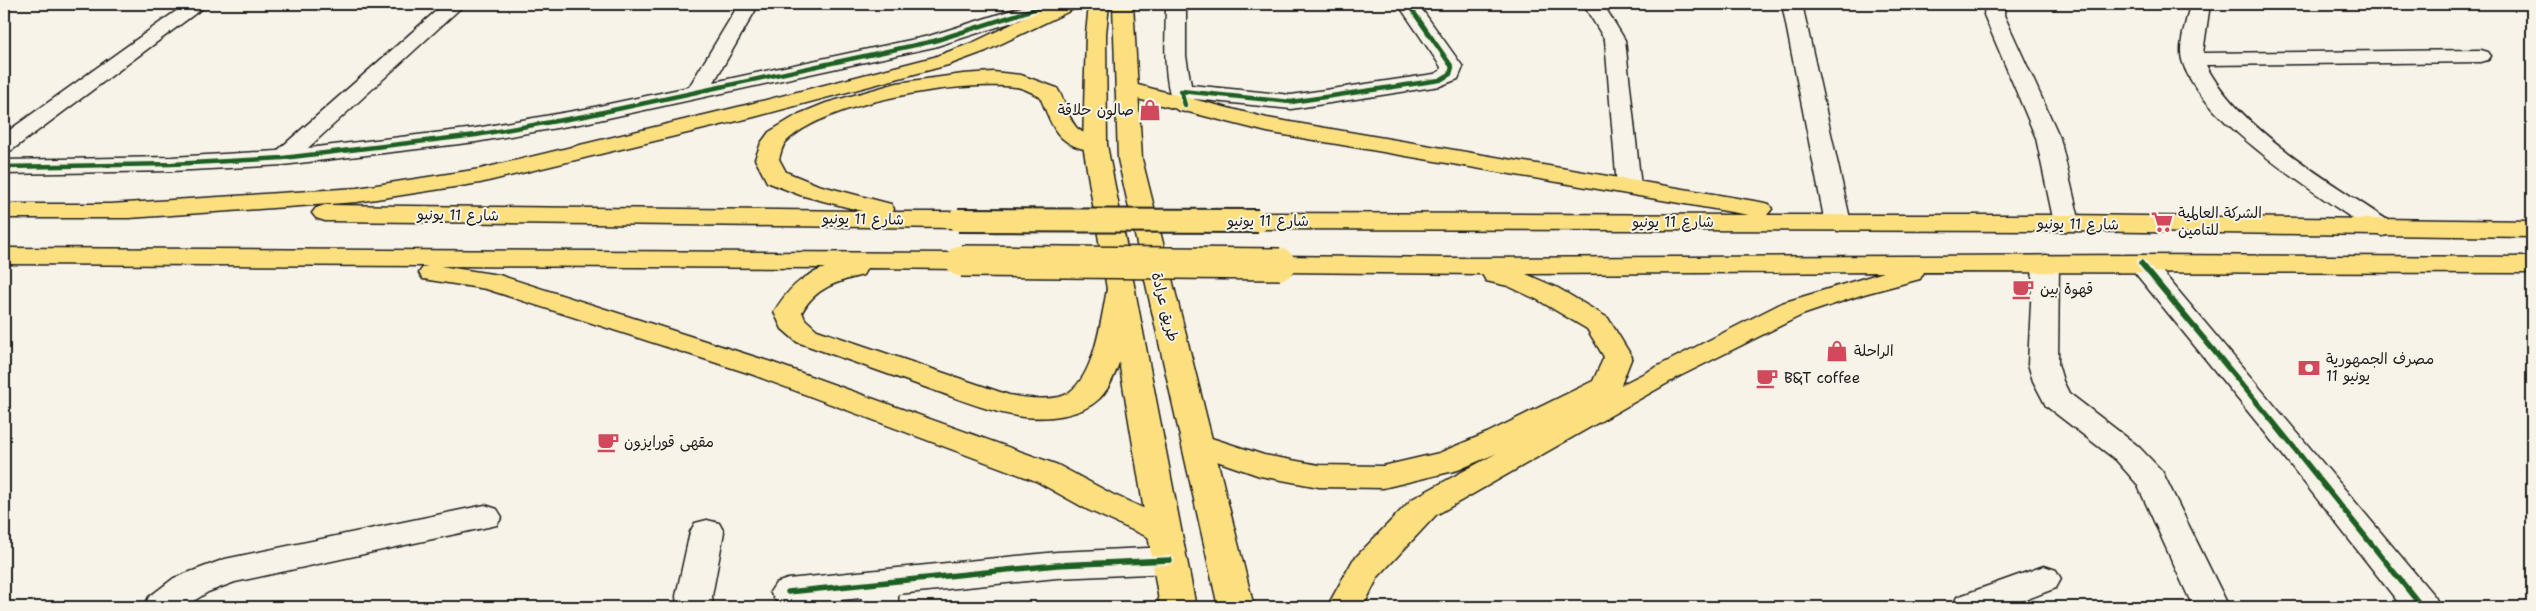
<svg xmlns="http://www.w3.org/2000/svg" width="2536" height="611" font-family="'Shantell Sans','Playpen Sans Arabic',sans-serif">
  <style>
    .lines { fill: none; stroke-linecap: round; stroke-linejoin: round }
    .minor-casing { stroke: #1c1c1c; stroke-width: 3 }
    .primary-casing { stroke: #1c1c1c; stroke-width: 3 }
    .trunk-casing { stroke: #1c1c1c; stroke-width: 3 }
    .minor { fill: #f7f3e8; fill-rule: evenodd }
    .primary { fill: #fce080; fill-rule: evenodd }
    .trunk { fill: #fce080; fill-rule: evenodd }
    .trunk-bridge-far1-casing { stroke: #1c1c1c; stroke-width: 26; stroke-linecap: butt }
    .trunk-bridge-casing { stroke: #1c1c1c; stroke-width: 34; stroke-linecap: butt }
    .trunk-bridge-far1 { stroke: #fce080; stroke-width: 22 }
    .trunk-bridge { stroke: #fce080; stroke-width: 31 }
    .cycleway-far1-casing { stroke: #f7f3e8; stroke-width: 7 }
    .cycleway-casing { stroke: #f7f3e8; stroke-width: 9 }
    .cycleway-far1 { stroke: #1b5e20; stroke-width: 4.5 }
    .cycleway { stroke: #1b5e20; stroke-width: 5.5 }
    .labels { text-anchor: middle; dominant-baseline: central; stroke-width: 4; stroke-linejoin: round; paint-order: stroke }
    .poi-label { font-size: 15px; fill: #1c1c1c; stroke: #f7f3e8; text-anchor: start }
    .street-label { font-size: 15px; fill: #1c1c1c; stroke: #f7f3e8 }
  </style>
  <rect width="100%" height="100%" fill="#f7f3e8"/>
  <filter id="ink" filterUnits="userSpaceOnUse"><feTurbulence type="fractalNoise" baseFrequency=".02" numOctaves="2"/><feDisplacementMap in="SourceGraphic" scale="10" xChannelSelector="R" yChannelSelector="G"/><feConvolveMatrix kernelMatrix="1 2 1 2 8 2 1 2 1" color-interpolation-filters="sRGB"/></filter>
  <g filter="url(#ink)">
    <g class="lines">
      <g class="minor-casing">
        <g id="minor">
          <polygon points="186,4 208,4 12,150 4,152 4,134"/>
          <polygon points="444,4 465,4 308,148 476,128 585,109 689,87 739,4 759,4 714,82 929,36 1031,4 1060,4 1057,8 934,47 585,123 476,142 283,165 172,171 4,174 4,160 172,157 277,151"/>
          <path d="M1166,4H1186V56L1191,85L1291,95L1434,74L1440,71L1441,67L1398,4H1418L1463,67L1458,79L1440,86L1291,109L1194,99L1196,105L1193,110L1185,112L1177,110C1161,86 1166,33 1166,4Z"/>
          <polygon points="1583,4 1603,4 1625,40 1641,187 1638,192 1629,194 1620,192 1617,187 1605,40"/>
          <polygon points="1782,4 1802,4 1851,223 1847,228 1838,231 1829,228 1825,223"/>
          <polygon points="1985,4 2005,4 2004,15 2060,138 2080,223 2076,228 2067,231 2058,228 2054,223 2036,138 1984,15"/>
          <path d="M2190,4H2210L2203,53L2481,50L2488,52L2491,56L2488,60L2481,62L2206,65C2237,128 2334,184 2392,223L2396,228L2392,233L2383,236L2374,233C2323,198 2198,120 2182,60C2178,44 2187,20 2190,4Z"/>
          <polygon points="2046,255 2055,257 2059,263 2058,364 2063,381 2069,393 2138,446 2162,471 2229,607 2193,607 2137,484 2116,460 2046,406 2033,381 2028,364 2033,263 2037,257"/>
          <polygon points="2141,255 2150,257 2435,597 2440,607 2402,607 2263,430 2132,269 2128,263 2132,257"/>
          <polygon points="485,505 497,509 502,517 497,525 235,582 208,592 184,607 144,607 149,597 174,578 225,559"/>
          <polygon points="707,520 719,523 724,532 712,596 713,607 677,607 676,596 690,532 695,523"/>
          <polygon points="1170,547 1182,551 1187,560 1182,569 1170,573 1057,578 898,594 898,607 862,607 862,598 788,605 776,601 770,592 776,583 788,579 1057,552"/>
          <polygon points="2044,566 2056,570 2061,579 2056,588 2007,607 1952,607 1957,597"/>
        </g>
      </g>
      <g class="primary-casing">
        <g id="primary">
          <polygon points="1089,4 1109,4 1106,34 1107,145 1196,607 1160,607 1083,145 1086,34"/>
          <polygon points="1113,4 1133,4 1142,159 1254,607 1218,607 1118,159"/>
        </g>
      </g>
      <g class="trunk-casing">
        <g id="trunk">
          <polygon points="1054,4 1079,4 1076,8 986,51 948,65 754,117 480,183 357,202 129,218 4,218 4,204 110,204 357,188 480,169 742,106 934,57 972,43"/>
          <path d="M993,72L1021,75L1057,88C1065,100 1067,116 1076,127C1085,137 1100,135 1107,145L1103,150C1094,152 1089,150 1080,148C1053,139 1051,121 1040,97C1033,93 1024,88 1016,87C961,80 825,102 786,142C782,146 781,153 779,159L786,172L818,185L891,204L894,209L893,212H958L967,215L971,220L967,225L958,228L325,221L316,218L312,213L316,208L325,205L862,211L800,195L767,182L755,159L761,143L769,132L799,114L826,103L897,83L963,74Z"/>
          <polygon points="1126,82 1267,118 1760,202 1769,204 1772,209 1767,215 2067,215 2532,221 2532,237 2067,231 1258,229 1249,226 1245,221 1249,216 1258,213 1749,215 1267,132 1118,94 1115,89 1118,84"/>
          <path d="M4,248L961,253L970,255L974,261L970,267L961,269L867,268L863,275C838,281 815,288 802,312L805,319L817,330L1009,395C1024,398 1043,400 1059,397C1094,388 1101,319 1107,289L1111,283L1121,281L1131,283L1135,289C1128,321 1123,376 1099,399C1080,417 1047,419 1023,417C992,413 962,400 933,390C888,374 842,358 797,342L782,329L774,312C787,290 801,276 825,268L440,266L499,275L771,362L1058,465L1112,494L1174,522L1179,530L1174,538L1162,542L1150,538L1088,510L1036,481L751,374L486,289L423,279L419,273L423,267L428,266L4,264Z"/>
          <path d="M2141,255L2532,257V273L1924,272L1920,279L1864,294L1802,315L1680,376L1436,515L1378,577L1363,607H1327L1353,560L1412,499L1497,453L1458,470L1383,488L1319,487L1260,476L1188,451L1183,444L1188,437L1199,434L1264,455L1319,465L1383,466L1439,453L1487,433L1593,381L1604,357L1587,329L1538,300L1508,286L1486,281L1482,274L1280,272L1271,270L1267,264L1271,258L1280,256L1449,258ZM1884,272L1782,303L1621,385L1632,357L1608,318L1558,288L1526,274Z"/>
        </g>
      </g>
      <use href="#minor" class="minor"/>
      <use href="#primary" class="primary"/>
      <use href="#trunk" class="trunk"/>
      <g class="trunk-bridge-far1-casing">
        <polyline id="trunk-bridge-far1" points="958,220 1258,221"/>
      </g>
      <g class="trunk-bridge-casing">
        <polyline id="trunk-bridge" points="961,261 1280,264"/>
      </g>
      <use href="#trunk-bridge-far1" class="trunk-bridge-far1"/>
      <use href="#trunk-bridge" class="trunk-bridge"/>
      <g class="cycleway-far1-casing">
        <g id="cycleway-far1">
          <polyline points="1185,105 1181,91 1291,102 1440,80 1450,74 1452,67 1408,4"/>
          <polyline points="4,167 172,164 283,158 476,135 585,116 934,41 1050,4"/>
        </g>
      </g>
      <g class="cycleway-casing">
        <g id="cycleway">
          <polyline points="2141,263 2274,423 2422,607"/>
          <polyline points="788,592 1057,565 1170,560"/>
        </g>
      </g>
      <use href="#cycleway-far1" class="cycleway-far1"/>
      <use href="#cycleway" class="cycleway"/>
    </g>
  </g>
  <defs>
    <g id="shop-bare" transform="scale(1.725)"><path d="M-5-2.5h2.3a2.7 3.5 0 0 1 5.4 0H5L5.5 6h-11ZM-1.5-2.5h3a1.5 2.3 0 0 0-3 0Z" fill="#d1495b" stroke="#f7f3e8" stroke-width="2.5" paint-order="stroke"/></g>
    <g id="supermarket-bare" transform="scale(1.725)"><path d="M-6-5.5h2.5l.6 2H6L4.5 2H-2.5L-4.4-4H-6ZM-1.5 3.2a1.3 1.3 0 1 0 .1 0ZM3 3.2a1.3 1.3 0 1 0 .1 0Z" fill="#d1495b" stroke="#f7f3e8" stroke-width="2.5" paint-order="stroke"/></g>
    <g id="cafe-bare" transform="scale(1.725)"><path d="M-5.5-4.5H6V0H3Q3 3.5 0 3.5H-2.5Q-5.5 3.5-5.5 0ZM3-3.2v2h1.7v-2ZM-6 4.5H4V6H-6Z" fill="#d1495b" stroke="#f7f3e8" stroke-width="2.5" paint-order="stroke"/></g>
    <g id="bank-bare" transform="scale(1.725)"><path d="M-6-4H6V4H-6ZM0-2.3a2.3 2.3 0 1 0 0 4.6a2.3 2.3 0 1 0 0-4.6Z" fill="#d1495b" stroke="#f7f3e8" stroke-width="2.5" paint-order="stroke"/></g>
  </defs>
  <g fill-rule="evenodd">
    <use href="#shop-bare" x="1150" y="110"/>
    <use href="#supermarket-bare" x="2162" y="222"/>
    <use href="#cafe-bare" x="2023" y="289"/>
    <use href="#shop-bare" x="1837" y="351"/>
    <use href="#bank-bare" x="2309" y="368"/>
    <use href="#cafe-bare" x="1767" y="378"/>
    <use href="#cafe-bare" x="608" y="442"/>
  </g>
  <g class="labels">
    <g class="poi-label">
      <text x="1134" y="110" text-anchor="end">صالون حلاقة</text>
      <text x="2178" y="213">الشركة العالمية<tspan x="2178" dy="17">للتامين</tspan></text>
      <text x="2040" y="289">قهوة بين</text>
      <text x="1854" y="351">الراحلة</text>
      <text x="2326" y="359">مصرف الجمهورية<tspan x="2326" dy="17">11 يونيو</tspan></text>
      <text x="1784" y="378">B&amp;T coffee</text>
      <text x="624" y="442">مقهى قورايزون</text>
    </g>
    <g class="street-label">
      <text transform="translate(458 215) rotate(1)">شارع 11 يونيو</text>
      <text transform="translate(863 219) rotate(1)">شارع 11 يونيو</text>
      <text x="1268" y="221">شارع 11 يونيو</text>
      <text x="1673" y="222">شارع 11 يونيو</text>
      <text transform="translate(2078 224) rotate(1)">شارع 11 يونيو</text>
      <text transform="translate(1165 307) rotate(76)">طريق عرادة</text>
    </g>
  </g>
  <rect width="2536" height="611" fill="none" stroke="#f7f3e8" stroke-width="20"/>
  <rect x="10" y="10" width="2516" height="591" fill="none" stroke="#1c1c1c" stroke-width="2" filter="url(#ink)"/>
</svg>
